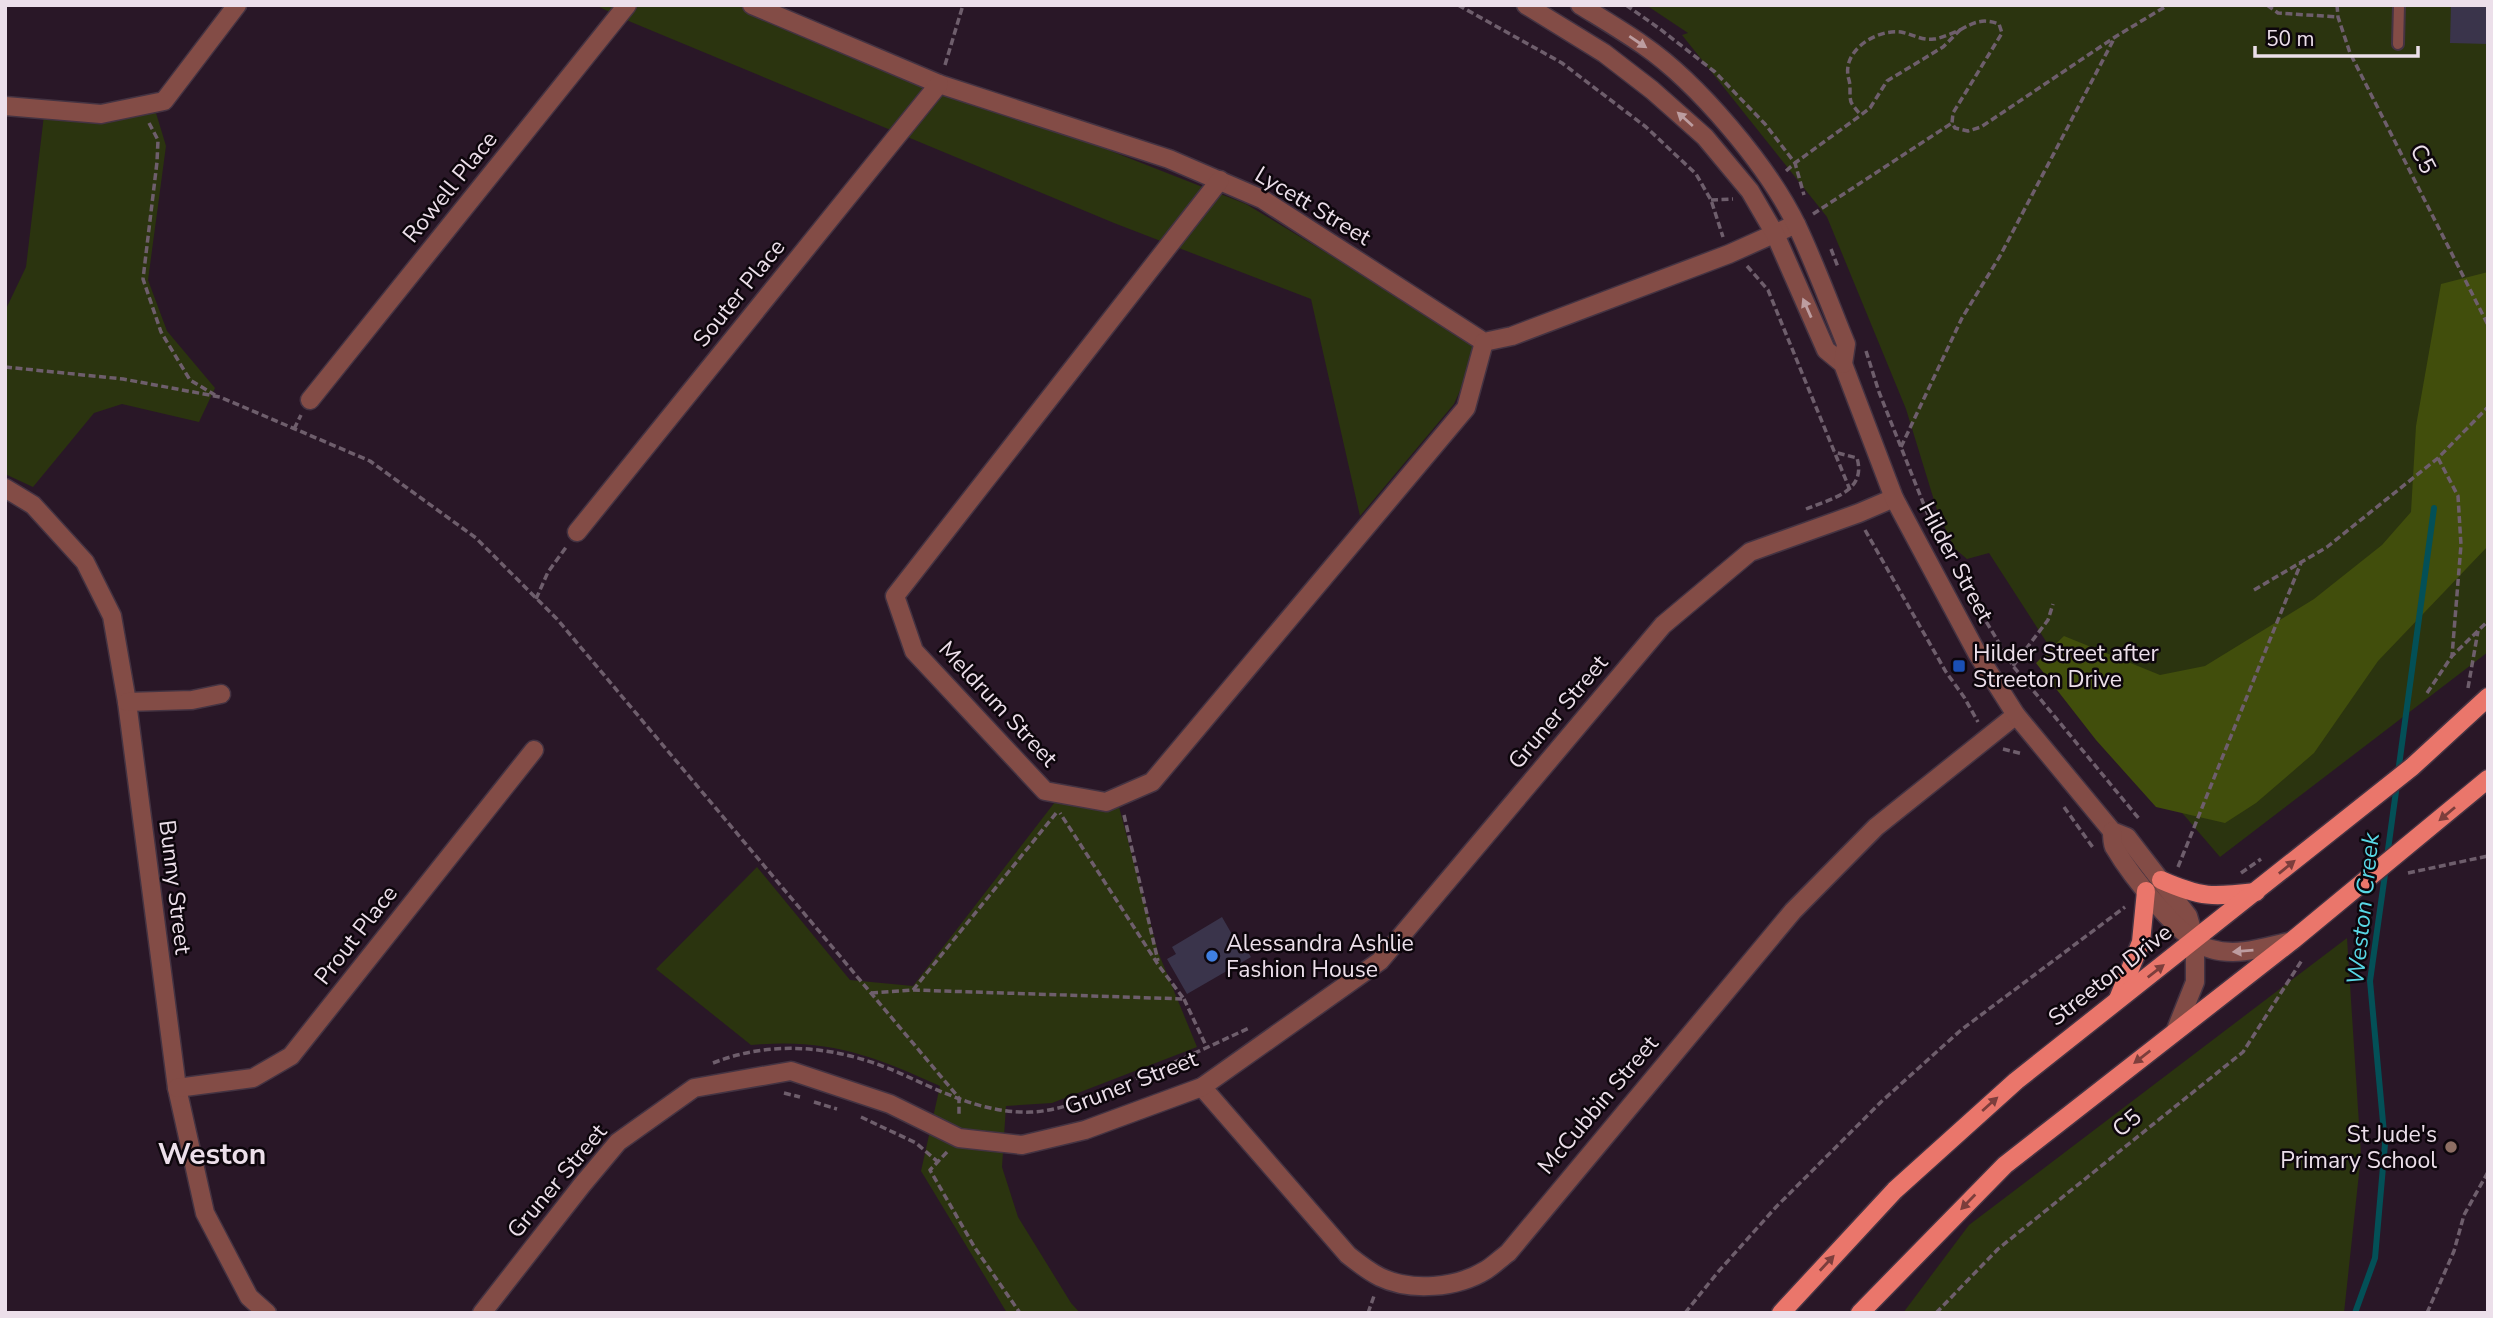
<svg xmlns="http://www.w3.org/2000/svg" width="2493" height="1318" font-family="'Nunito Sans',sans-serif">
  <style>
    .green { fill: #2b340f }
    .forest { fill: #414e0c }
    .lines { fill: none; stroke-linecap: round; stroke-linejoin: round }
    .stream { stroke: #035057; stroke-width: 6 }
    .building { fill: #3a344b }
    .service-casing { stroke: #443342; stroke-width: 14 }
    .minor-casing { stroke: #443342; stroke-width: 21 }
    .tertiary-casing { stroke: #443342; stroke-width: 21 }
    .primary-casing { stroke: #443342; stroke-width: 21 }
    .path { stroke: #6e5e6c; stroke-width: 3.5; stroke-dasharray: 7 3.5; stroke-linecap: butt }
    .service { stroke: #834c46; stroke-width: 10 }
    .minor { stroke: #834c46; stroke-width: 18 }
    .tertiary { stroke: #834c46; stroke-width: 18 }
    .primary { stroke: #ea766b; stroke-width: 18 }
    .oneway { fill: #bd9da0 }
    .oneway2 { fill: #7c3e3c }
    .transit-dot { fill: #1a4fb4; stroke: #0d060c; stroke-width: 2.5 }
    .shop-dot { fill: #3f7fe0; stroke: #0d060c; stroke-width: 2.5 }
    .education-dot { fill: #8d6e63; stroke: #0d060c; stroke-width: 2.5 }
    .labels { text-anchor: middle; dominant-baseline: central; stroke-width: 5; stroke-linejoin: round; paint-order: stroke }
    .street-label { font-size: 23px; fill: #ecdfea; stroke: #0d060c }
    .poi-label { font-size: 23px; fill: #ecdfea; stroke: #0d060c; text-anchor: start }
    .water-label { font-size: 24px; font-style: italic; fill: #58d7e5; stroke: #0d060c }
    .district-label { font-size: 30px; font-weight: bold; fill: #ecdfea; stroke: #0d060c }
  </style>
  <rect width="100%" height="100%" fill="#291727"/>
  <g class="green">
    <polygon points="595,5 739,5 1246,204 1480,346 1454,404 1360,516 1311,299 1114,223 631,22"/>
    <polygon points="1646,5 2488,5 2488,652 2220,857 2080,694 1989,553 1967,559 1954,548 1937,510 1906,409 1827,217 1682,35 1688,33"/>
    <polygon points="156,113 166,146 148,280 167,331 215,388 199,422 122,404 94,413 33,487 5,474 5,311 26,267 44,115 99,123"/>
    <path d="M1055,802L1119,807L1158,952L1197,1047L1052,1103L1006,1106L1002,1167L1018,1217L1071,1303L1080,1313H1007L921,1171L940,1086C872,1055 827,1038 751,1045L656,969L757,867L850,980L913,986Z"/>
    <polygon points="2347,938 2361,1155 2344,1313 1903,1313 1969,1225"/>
  </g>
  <polygon class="forest" points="2488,272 2488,546 2378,661 2314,753 2256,803 2225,823 2156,807 2096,740 2036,663 2064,636 2160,675 2205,666 2314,599 2382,545 2411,512 2416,426 2441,284"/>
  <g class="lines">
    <g class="stream">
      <polyline points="2398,773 2434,508"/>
      <polyline points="2387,857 2397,784"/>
      <polyline points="2355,1313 2375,1258 2385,1144 2370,981 2386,867"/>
    </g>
  </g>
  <g class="building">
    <polygon points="2451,5 2488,5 2488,44 2450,43"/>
    <polygon points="1222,917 1237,943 1241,941 1251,957 1187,994 1167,959 1176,954 1172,947"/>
  </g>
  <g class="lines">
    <g class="service-casing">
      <polyline id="service" points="2398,44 2399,5"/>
    </g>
    <g class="minor-casing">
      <g id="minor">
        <polyline points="752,5 939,84 1169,159 1262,199 1484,342 1512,336 1729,254 1796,224"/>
        <polyline points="5,106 101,114 164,101 237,5"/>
        <polyline points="1220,180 895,596 914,651 1045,791 1106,802 1152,782 1466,408 1484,342"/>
        <polyline points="310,400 627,5"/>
        <polyline points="5,488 33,505 85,562 112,616 127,702 177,1088 205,1213 249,1297 267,1313"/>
        <polyline points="577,532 939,84"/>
        <polyline points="127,702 192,700 221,694"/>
        <path d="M1202,1087L1348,1255C1358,1263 1368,1271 1380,1277C1411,1292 1457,1288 1486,1270C1494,1265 1501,1258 1508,1253L1793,911L1876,827L2016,715"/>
        <polyline points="177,1088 253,1078 291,1056 534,750"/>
        <polyline points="482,1313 582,1185 618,1142 694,1088 791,1071 890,1104 959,1138 1022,1145 1085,1130 1202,1087 1380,961 1663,625 1750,552 1859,513 1894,498"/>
      </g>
    </g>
    <g class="tertiary-casing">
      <g id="tertiary">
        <polyline points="1526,5 1604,53 1652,90 1705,137 1750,191 1775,234 1826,350 1843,364 1894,498 1978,655 2016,715 2112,831 2127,837 2188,916 2195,940 2195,982 2175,1032"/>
        <path d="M1580,5C1601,18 1623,31 1643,45C1698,83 1768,166 1797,226C1815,264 1830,305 1846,344L1843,364"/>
        <path d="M2112,831C2112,837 2112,842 2114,847C2130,874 2182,942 2211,949C2238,957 2265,947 2292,941"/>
      </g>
    </g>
    <g class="primary-casing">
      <g id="primary">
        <path d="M2161,880C2202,898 2212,897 2256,892"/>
        <polyline points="2118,999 2141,942 2146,891"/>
        <polyline points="1781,1313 1895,1190 2016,1081 2412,767 2488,697"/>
        <polyline points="1860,1313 2005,1165 2293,940 2488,779"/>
      </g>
    </g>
    <g class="path">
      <polyline points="1458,5 1562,63 1646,127 1696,174 1711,200 1723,237"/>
      <polyline points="1626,5 1660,29 1715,72 1765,124 1795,163 1804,195"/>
      <polyline points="2267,5 2278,13 2338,17"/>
      <polyline points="2337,5 2338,17 2350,53 2488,325"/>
      <path d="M1960,30C1974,22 1983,18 1999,24L2002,33L1953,113L1952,123L1955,128L1968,131L1981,127L2115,37L2168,5"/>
      <polyline points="945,65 963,5"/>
      <polyline points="149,123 158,140 157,162 143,279 161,332 190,380 215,395"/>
      <path d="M1786,171L1795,163L1861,115L1870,108L1887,81L1943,47L1960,30C1952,33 1942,38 1934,39C1922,41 1912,34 1901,32C1875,29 1840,52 1849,80C1851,87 1849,95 1851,102C1853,106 1858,112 1861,115"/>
      <polyline points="1711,200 1733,199"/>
      <polyline points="1813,214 1952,123"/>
      <polyline points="1831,249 1838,267"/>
      <polyline points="1747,266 1768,290 1850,490"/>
      <polyline points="1866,351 1879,392 1930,520"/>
      <polyline points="5,367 123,379 220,397 370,461 476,538 557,619 959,1098 959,1117"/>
      <polyline points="294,429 301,415"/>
      <polyline points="1901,447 1962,318 2000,256 2115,37"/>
      <polyline points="2438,458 2458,496 2461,545 2452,656"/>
      <path d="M1806,509C1830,499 1867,492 1857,458L1834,452"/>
      <polyline points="1865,530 1946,672 1964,697 1978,722"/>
      <polyline points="2254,590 2327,547 2438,458 2488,407"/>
      <polyline points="1970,595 2013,666 2140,820"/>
      <polyline points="536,599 548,572 567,546"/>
      <polyline points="2013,666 2048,620 2053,604"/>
      <polyline points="2468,688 2478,631"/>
      <polyline points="2427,693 2452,656 2488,621"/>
      <polyline points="2003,749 2023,754"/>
      <polyline points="2064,807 2094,849"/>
      <polyline points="1124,815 1158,961"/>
      <polyline points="2178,867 2301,563"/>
      <polyline points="2241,873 2261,859"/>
      <polyline points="2408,873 2488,856"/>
      <polyline points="913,990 1057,812"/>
      <polyline points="871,993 913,990 1184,999 1159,966 1060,813"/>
      <polyline points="1184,999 1207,1048"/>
      <path d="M713,1063C776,1038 843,1047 904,1075C944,1093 986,1114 1031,1112C1060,1111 1086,1099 1112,1088C1159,1070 1204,1049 1249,1028"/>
      <polyline points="784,1093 800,1097"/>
      <polyline points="814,1102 837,1109"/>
      <polyline points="861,1117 916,1143 938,1162"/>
      <polyline points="947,1152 930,1170 975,1248 1020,1313"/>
      <polyline points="1368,1313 1374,1296"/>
      <polyline points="1685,1313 1718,1272 1776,1207 1882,1101 1961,1030 2125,907"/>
      <polyline points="1936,1313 1998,1249 2243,1052 2302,960"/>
      <polyline points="2427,1313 2454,1251 2464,1215 2488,1172"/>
    </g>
    <use href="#service" class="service"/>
    <use href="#minor" class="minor"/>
    <use href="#tertiary" class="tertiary"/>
    <use href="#primary" class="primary"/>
  </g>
  <defs><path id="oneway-solid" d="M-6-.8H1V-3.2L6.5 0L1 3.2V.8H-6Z" transform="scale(1.75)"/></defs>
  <g class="oneway">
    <use href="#oneway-solid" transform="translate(1638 42) rotate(34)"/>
    <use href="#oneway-solid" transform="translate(1685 119) rotate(-138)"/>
    <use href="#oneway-solid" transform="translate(1807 308) rotate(-114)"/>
    <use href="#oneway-solid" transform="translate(2243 951) rotate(175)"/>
  </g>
  <g class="oneway2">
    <use href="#oneway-solid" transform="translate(2447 814) rotate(140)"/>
    <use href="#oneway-solid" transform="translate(2287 867) rotate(-39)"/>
    <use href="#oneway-solid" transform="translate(2156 971) rotate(-38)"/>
    <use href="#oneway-solid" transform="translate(2142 1057) rotate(142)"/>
    <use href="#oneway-solid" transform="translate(1990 1104) rotate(-42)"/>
    <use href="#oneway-solid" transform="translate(1968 1202) rotate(134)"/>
    <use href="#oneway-solid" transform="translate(1827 1263) rotate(-47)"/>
  </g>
  <rect class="transit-dot" x="1952" y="659" width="14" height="14" rx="3.5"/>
  <circle class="shop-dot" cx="1212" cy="956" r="7"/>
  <circle class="education-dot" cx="2451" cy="1147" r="7"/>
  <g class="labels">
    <g class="street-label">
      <text transform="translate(2423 159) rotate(63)">C5</text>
      <text transform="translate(450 187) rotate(-51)">Rowell Place</text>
      <text transform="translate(1313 206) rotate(31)">Lycett Street</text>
      <text transform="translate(739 293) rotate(-51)">Souter Place</text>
      <text transform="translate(1956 562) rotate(62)">Hilder Street</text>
      <text transform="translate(998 704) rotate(47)">Meldrum Street</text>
      <text transform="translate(1558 712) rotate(-50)">Gruner Street</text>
      <text transform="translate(175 887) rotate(83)">Bunny Street</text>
      <text transform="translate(356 935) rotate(-52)">Prout Place</text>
      <text transform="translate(2110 975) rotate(-38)">Streeton Drive</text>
      <text transform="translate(1131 1083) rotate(-21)">Gruner Street</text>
      <text transform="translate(1598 1105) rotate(-50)">McCubbin Street</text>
      <text transform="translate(2127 1123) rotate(-39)">C5</text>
      <text transform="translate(557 1181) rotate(-50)">Gruner Street</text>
    </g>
    <g class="poi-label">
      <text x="1973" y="653">Hilder Street after<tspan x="1973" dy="26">Streeton Drive</tspan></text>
      <text x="1226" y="943">Alessandra Ashlie<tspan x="1226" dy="26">Fashion House</tspan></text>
      <text x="2437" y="1134" text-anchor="end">St Jude's<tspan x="2437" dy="26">Primary School</tspan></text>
    </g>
    <g class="water-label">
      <text transform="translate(2363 909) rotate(-84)">Weston Creek</text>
    </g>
    <g class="district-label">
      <text x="212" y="1154">Weston</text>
    </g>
  </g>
  <rect width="2493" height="1318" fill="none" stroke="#ecdfea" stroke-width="14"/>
  <path d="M2255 46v10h163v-10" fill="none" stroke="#ecdfea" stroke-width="3.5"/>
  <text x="2266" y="46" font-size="21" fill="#ecdfea" stroke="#0d060c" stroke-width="5" paint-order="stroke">50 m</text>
</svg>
